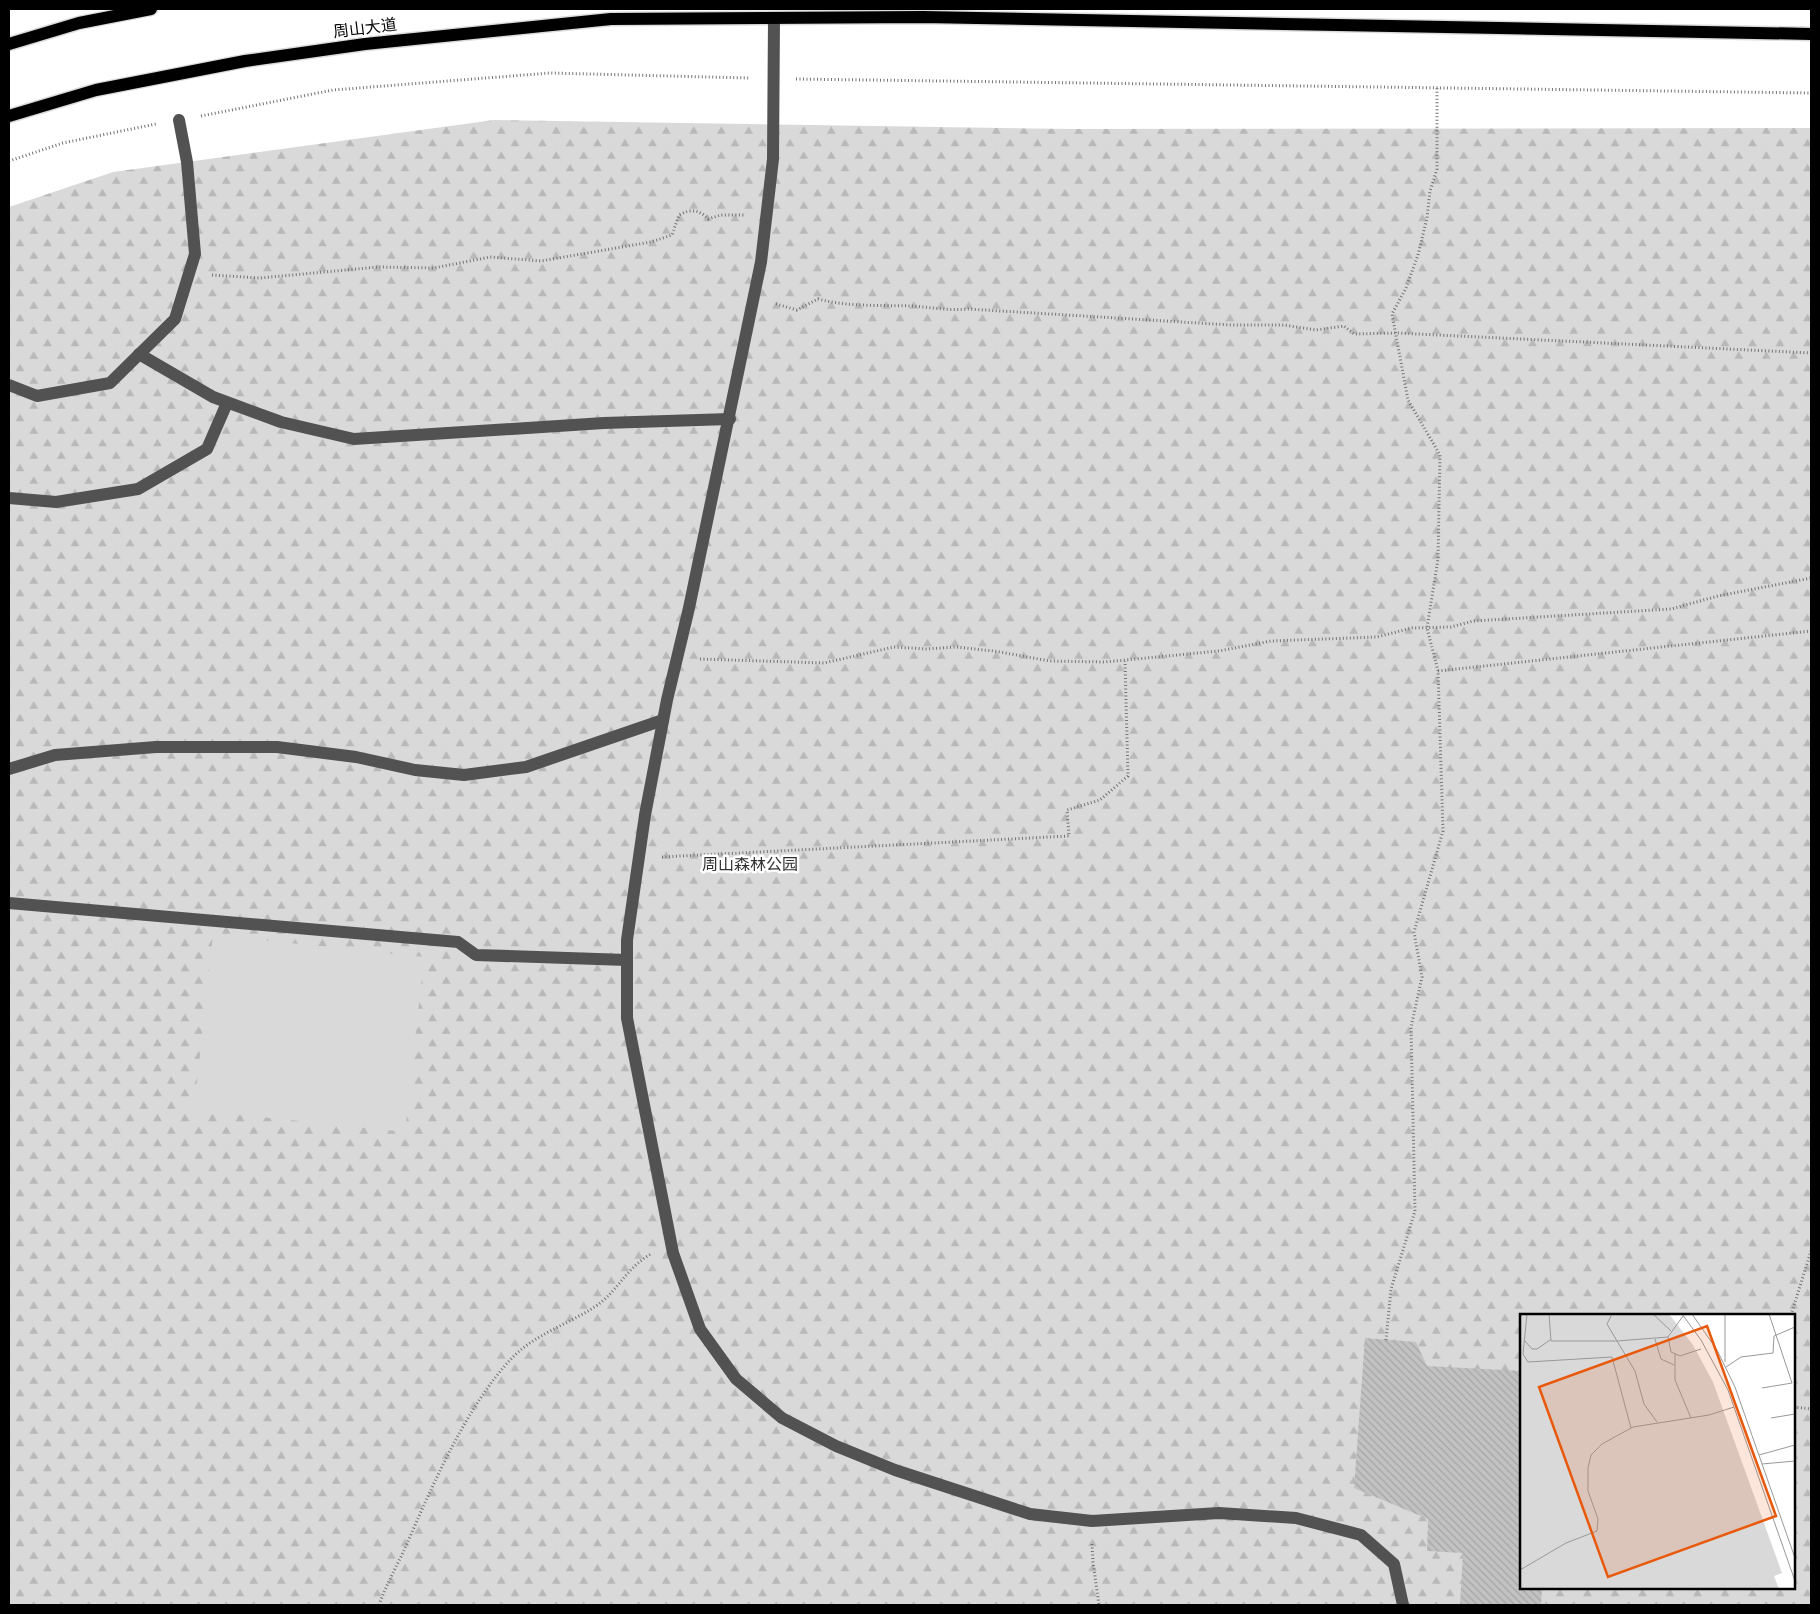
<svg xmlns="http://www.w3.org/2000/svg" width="1820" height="1614" font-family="'Sofia Sans Condensed','Noto Sans SC',sans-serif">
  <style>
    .forest { fill: url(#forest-firs); fill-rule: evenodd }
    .pitch { fill: #d9d9d9 }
    .building { fill: url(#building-back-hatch) }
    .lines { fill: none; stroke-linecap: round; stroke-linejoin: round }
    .major-casing { stroke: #dbdbdb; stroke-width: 15 }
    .path { stroke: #747474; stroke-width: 3; stroke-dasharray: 1 2.5; stroke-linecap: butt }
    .minor { stroke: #525252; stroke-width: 12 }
    .major { stroke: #000; stroke-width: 12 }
    .labels { text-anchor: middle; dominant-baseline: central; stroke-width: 5; stroke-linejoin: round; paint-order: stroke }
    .street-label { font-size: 16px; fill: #000; stroke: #fff }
    .park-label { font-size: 16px; fill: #303030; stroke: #fff }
    .inset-road { fill: none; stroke: #999; stroke-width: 1 }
    .view { fill: #e8590c; fill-opacity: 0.15; stroke: #e8590c; stroke-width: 2.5 }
    .inset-edge { fill: none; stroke: #000; stroke-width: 2.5 }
  </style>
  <defs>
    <pattern id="forest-firs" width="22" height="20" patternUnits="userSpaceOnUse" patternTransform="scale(1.25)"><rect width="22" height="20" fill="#d9d9d9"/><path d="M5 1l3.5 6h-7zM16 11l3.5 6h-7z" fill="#b8b8b8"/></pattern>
    <pattern id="building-back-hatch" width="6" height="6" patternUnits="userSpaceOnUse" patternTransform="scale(1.25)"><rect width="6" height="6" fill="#c2c2c2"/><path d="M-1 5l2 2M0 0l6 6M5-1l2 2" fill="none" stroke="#a5a5a5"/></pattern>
  </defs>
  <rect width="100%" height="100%" fill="#fff"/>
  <path class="forest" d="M494,120L1070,129L1811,128V1605H9V207L113,172ZM1521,1315H1794V1588H1521Z"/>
  <polygon class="pitch" points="213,935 424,957 405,1132 194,1110"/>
  <polygon class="building" points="1365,1338 1416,1342 1427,1366 1521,1371 1521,1588 1542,1588 1541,1605 1460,1605 1463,1553 1427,1551 1428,1519 1354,1488"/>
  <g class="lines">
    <g class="major-casing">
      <g id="major">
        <polyline points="9,44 79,23 151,9"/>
        <polyline points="9,116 96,90 245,61 365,44 611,19 923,17 1811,34"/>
      </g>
    </g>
    <g class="path">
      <polyline points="796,79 1811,93"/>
      <polyline points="201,116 333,90 550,73 749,78"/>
      <polyline points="9,161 63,143 156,124"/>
      <path d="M212,275L260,278L378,267L434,268L490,257L541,261L651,242L672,235L679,215C690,209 699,209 708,219L721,215H744"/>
      <path d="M776,304L797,310L818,299C848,307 880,305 911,306C930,307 948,311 968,309L1231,325H1284L1316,330L1344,326L1354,334L1397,333L1811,353"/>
      <polyline points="700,659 824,663 894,647 927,649 956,647 994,651 1050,661 1105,662 1219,651 1271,641 1377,637 1412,628 1451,627 1473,621 1671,609 1718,596 1811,578"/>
      <polyline points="1438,671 1811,631"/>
      <polyline points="662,857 1069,836 1067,810 1100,800 1128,776 1125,661"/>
      <polyline points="1740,1315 1752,1315"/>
      <polyline points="1791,1315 1811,1251"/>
      <polyline points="1386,1340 1391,1289 1415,1211 1411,1027 1422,977 1414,932 1443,831 1438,671 1427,628 1438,559 1440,455 1408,400 1392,314 1406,288 1418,255 1427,218 1430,191 1437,169 1437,88"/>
      <polyline points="1794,1407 1811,1409"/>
      <polyline points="1092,1544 1093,1562 1099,1605"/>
      <path d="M379,1605C386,1585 397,1566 406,1546C432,1486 467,1405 512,1358C535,1334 569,1324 596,1306C618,1291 626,1268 651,1254"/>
    </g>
    <g class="minor">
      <polyline points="774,18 773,159 761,262 689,608 667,700 645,815 627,940 627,1018 673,1253 700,1329 736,1379 782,1418 836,1446 895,1470 1030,1514 1092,1521 1219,1513 1296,1518 1361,1535 1394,1564 1403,1605"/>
      <polyline points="139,354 213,397 281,422 354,439 604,423 730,419"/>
      <polyline points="9,385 37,396 110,383 175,319 195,254 187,162 179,120"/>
      <polyline points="9,498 56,502 138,489 207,449 227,403"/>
      <polyline points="9,769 55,755 156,747 277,747 356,757 415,770 464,775 526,767 663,720"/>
      <polyline points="9,903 458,942 476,955 627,960"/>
    </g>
    <use href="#major" class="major"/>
  </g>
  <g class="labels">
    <g class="street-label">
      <text transform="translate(365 29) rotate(-7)">周山大道</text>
    </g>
    <g class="park-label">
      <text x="750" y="865">周山森林公园</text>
    </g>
  </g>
  <g transform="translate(1520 1314)">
    <rect width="275" height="275" fill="#fff"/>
    <path d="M0,0H149L173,31L193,68L262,259L254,262L259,275H0Z" fill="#d9d9d9"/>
    <path d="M31,0H86V25H31ZM98,70L103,93L85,97L79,74Z" fill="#d9d9d9"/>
    <path class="inset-road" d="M7,0L3,40L8,48L92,43L111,114M29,0L31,27H97L87,10L92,0M133,0L151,17M162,0L181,26L208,76L275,267M172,0L197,36L215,73L275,244M205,0V48M148,23L151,38L160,42L181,35M135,25L141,45L154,51M4,26L12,35H17L30,26M155,40V66L171,104M206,53L221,43L253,39L254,22L275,13M242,74L272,69L249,0M251,104L275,100M137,108L124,90L115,57L97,27L148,23L163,2M239,141L275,131M242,150L275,147M0,256L46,229L77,217L78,205L68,177V154L71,141L82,130L113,113L189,101L214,93"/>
    <path class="view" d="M187,12L256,202L88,263L19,73Z"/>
    <rect width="275" height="275" class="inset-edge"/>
  </g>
  <rect width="1820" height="1614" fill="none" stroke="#000000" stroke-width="20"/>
</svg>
